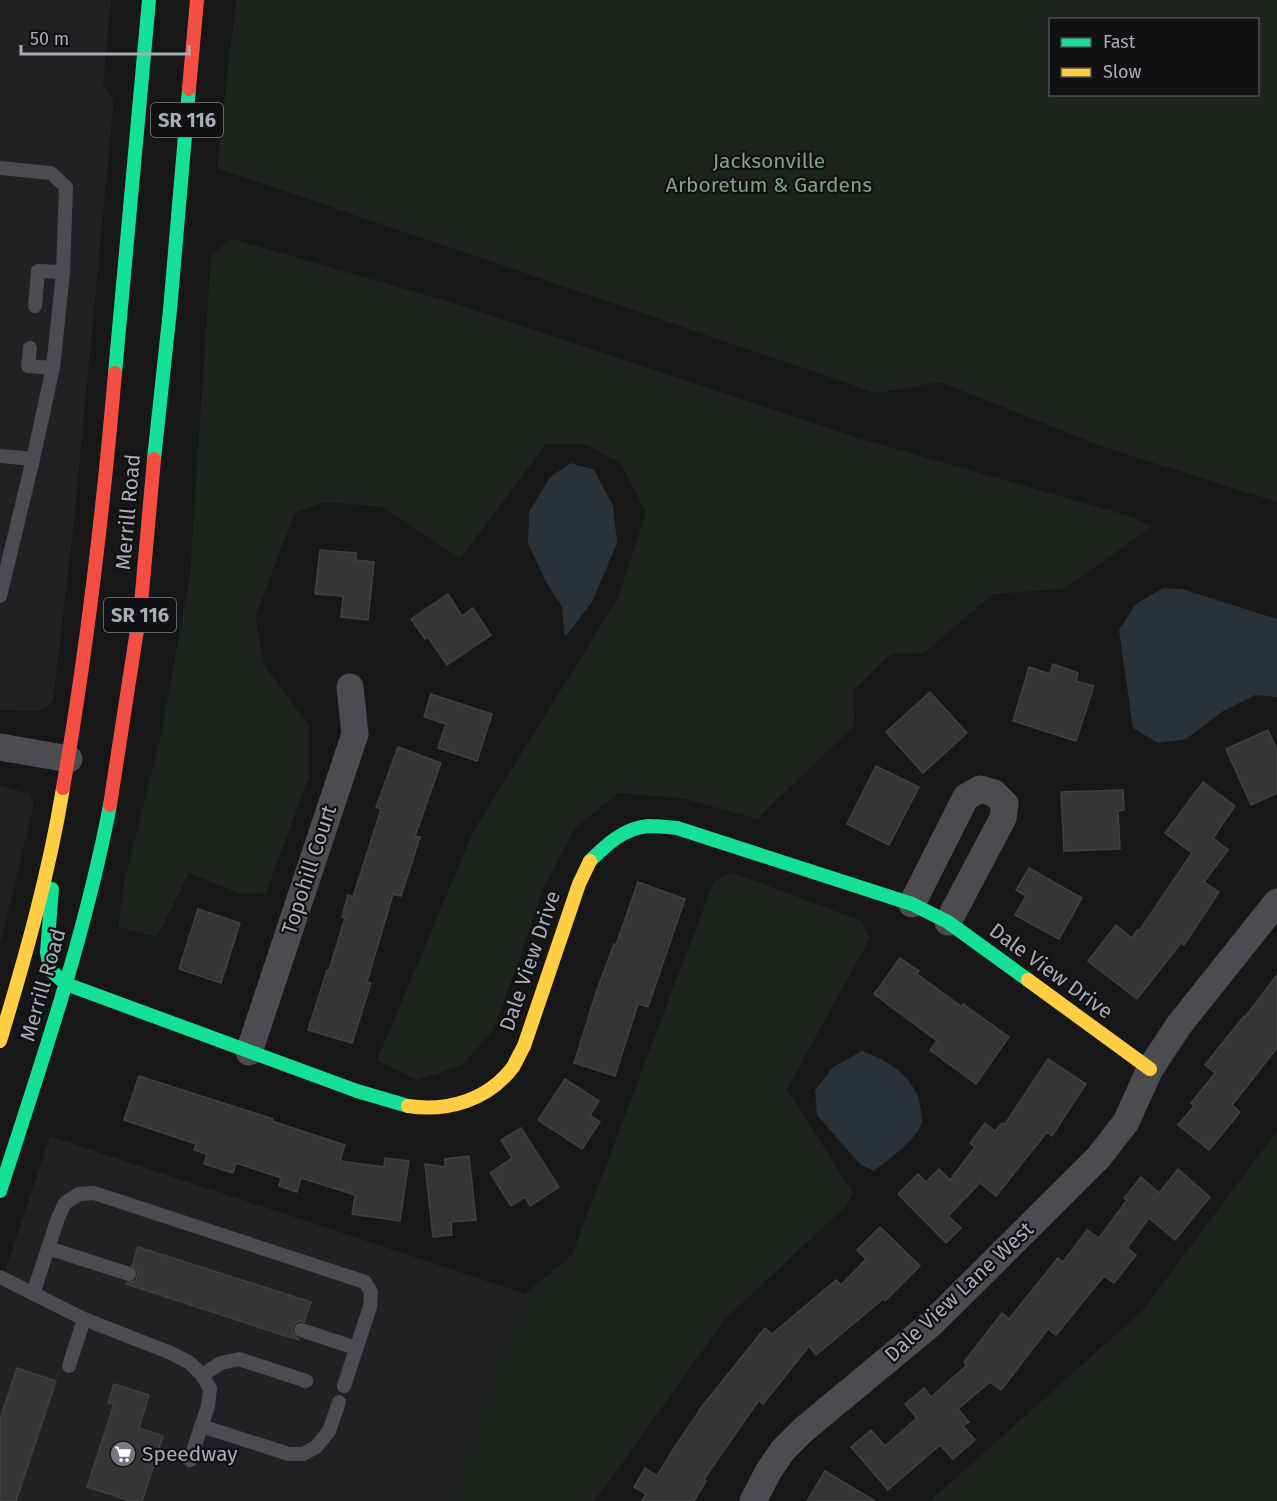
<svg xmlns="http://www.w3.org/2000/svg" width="1277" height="1501" font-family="'Fira Sans',sans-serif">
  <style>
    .built { fill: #212123 }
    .green { fill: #1d241e; fill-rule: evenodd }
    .water { fill: #2a3239 }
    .building { fill: #353536; stroke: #3f4043; stroke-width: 1.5 }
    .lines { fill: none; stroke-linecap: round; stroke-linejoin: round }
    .lane { stroke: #4b4c50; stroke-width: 14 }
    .street { stroke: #4b4c50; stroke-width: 27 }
    .fast { stroke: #16e098; stroke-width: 14 }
    .slow { stroke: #ffcf43; stroke-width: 14 }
    .jam { stroke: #f24e42; stroke-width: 14 }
    .labels { text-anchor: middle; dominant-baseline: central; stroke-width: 4.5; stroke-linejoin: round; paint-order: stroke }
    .shield { fill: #111113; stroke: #7b7e86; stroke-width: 1.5 }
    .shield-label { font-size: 20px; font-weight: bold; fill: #a8adb8 }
    .park-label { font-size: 21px; fill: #7fa381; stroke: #111113 }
    .street-label { font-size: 21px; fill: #a8adb8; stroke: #111113 }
    .poi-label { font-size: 21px; fill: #a8adb8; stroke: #111113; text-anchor: start }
  </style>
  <rect width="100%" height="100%" fill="#171717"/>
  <g class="built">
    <polygon points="0,0 111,0 103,85 114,99 73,531 53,701 48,707 41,711 0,710"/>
    <polygon points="0,785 29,794 34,803 12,897 0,944"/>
    <polygon points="50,1136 525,1294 455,1487 452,1501 0,1501 0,1287"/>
  </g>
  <g class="green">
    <path d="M236,0H1277V502L1101,446L940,382L876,393L217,168ZM1050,20H1258V94H1050Z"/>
    <polygon points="232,239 440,299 855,437 1132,517 1152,527 1063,589 993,594 924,653 891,654 853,691 855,725 757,819 682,798 618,793 575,828 543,889 513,977 492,1032 461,1066 417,1080 377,1060 474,830 618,598 646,512 620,463 585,444 546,444 460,559 383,507 325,502 295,513 255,616 264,665 309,726 309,776 266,893 241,894 189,873 157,937 118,927 124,883 161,735 190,575 211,255"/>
    <polygon points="732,872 861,921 870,938 787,1089 853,1193 846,1206 725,1319 606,1486 593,1501 452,1501 455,1487 525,1294 572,1255 714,881"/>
    <polygon points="1277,1131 1277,1501 930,1501 1143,1310"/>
  </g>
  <g class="water">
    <polygon points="571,463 594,470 613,506 617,543 592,602 565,637 562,607 545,580 528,543 529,512 550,477"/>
    <polygon points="1163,588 1182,589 1277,619 1277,697 1255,695 1223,711 1186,739 1158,743 1133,728 1119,630 1136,604"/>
    <path d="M862,1051C889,1060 919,1080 921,1111C922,1116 923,1121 921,1125C912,1144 890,1158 874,1171L860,1164L817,1115L815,1091L833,1067Z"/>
  </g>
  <g class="building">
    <polygon points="320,550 356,553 356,560 374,562 368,620 341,617 343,596 315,594"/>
    <polygon points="448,594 462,616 473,608 491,635 447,665 428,637 425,639 411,619"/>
    <polygon points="1053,664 1078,673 1076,681 1094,686 1076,741 1013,721 1029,667 1050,674"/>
    <polygon points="930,692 967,733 923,773 886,732"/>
    <polygon points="431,694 492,714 477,761 438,748 446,724 424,717"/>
    <polygon points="1268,730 1277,750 1277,793 1251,805 1226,749"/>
    <polygon points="398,747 441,763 415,836 420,837 401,896 393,894 367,982 371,983 352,1043 308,1030 327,970 329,970 345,918 342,917 348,895 353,897 381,809 376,807"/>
    <polygon points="876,766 919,787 889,845 847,824"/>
    <polygon points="1203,782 1235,806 1213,838 1228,850 1204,882 1219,892 1184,945 1181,943 1137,999 1088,961 1116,925 1132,938 1137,930 1139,931 1192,853 1165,833"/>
    <polygon points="1123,790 1124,810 1118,811 1120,849 1064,851 1061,792"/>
    <polygon points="1029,868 1082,898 1059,939 1015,915 1026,896 1016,890"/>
    <polygon points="638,882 685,899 648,1007 638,1004 615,1076 574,1063 597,990 614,944 616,945"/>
    <polygon points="198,909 240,923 221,983 179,969"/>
    <polygon points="900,958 919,971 917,974 961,1006 963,1004 1009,1037 976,1084 930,1050 937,1041 874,994"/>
    <polygon points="1277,975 1277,1048 1232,1105 1240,1112 1209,1150 1178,1125 1194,1106 1191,1103 1215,1073 1205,1065 1244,1016 1245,1017"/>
    <polygon points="1048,1059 1086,1084 1052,1136 1047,1132 996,1196 980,1183 948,1216 961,1228 946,1243 898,1194 918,1174 926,1182 939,1169 950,1180 975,1147 970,1143 985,1123 995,1131 1002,1123 1005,1124"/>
    <polygon points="139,1076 273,1119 272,1121 345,1145 340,1161 384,1167 385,1158 409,1161 400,1221 352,1214 355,1195 301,1178 297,1192 279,1186 281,1178 236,1163 233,1173 204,1164 207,1154 194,1150 196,1144 124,1120"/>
    <polygon points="565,1079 599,1101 590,1115 600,1122 582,1149 538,1120"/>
    <polygon points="521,1128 559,1187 530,1206 525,1197 511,1206 490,1173 512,1158 501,1140"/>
    <polygon points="469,1156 476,1220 451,1222 452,1235 433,1237 425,1164 445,1167 445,1159"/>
    <polygon points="1178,1169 1210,1197 1175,1240 1149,1218 1127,1248 1136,1255 1114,1283 1104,1276 1056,1335 1048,1329 1001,1390 990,1382 958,1409 969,1422 963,1426 975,1440 953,1459 940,1445 888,1490 851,1447 871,1430 885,1446 917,1418 905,1404 924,1388 931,1397 967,1365 964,1362 1002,1313 1009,1319 1058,1258 1063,1262 1087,1230 1099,1238 1127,1200 1124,1198 1141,1177 1159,1193"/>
    <polygon points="880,1227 920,1266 885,1301 883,1299 816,1355 809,1346 763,1404 759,1400 704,1479 706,1481 694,1501 642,1501 646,1494 634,1487 645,1468 657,1476 674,1448 700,1410 699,1410 765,1328 772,1334 836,1280 841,1285 866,1259 857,1250"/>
    <polygon points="138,1247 311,1302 304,1322 300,1321 295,1323 292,1328 292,1332 295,1336 299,1339 298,1340 126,1284 127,1283 135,1281 137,1277 138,1272 132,1266"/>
    <polygon points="17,1368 56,1381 16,1501 0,1501 0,1419"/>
    <polygon points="114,1384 149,1395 139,1428 163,1436 142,1501 131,1501 87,1487 114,1404 108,1403"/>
    <polygon points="825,1471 875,1501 807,1501"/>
  </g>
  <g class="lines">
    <g class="lane">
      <polyline points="0,168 51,173 66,187 63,272 53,368 33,459 0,456"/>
      <polyline points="35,306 38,271 63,272"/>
      <polyline points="30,348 28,366 53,368"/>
      <polyline points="0,596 33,459"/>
      <polyline points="48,1248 129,1274"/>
      <polyline points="0,1277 84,1319 69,1366"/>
      <polyline points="33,1294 58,1218 65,1203 79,1194 94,1193 365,1282 371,1292 370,1307 344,1386"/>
      <polyline points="84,1319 171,1353 190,1363 202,1375 210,1389 208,1406 190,1460"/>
      <polyline points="301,1330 356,1348"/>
      <polyline points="202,1375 221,1363 239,1359 306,1381"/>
      <polyline points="201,1426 289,1454 303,1454 316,1447 329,1431 339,1402"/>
    </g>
    <g class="street">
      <polyline points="0,747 69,759"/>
      <polyline points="912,904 966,797 980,789 994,793 1005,804 1003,818 948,922"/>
      <polyline points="249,1052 355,734 350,687"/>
      <polyline points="753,1501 768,1472 783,1450 803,1430 932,1323 1098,1158 1126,1122 1150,1069 1179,1025 1277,902"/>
    </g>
    <g class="fast">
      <polyline points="115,373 149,0"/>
      <polyline points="154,459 170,310 189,89"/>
      <path d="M590,861C606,845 624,828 648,826C657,826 667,827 677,828L912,904L948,922L1028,980"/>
      <polyline points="52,889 47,952 50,970 66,984 357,1091 408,1106"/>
      <path d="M0,1191C41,1064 85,936 110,805"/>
    </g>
    <g class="slow">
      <polyline points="1028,980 1150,1069"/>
      <path d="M0,1041C25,958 49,874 63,788"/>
      <path d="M408,1106C448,1112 488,1100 513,1067C517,1060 520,1053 524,1046L579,884L590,861"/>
    </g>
    <g class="jam">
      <polyline points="189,89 197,0"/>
      <path d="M63,788C87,650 103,512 115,373"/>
      <polyline points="110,805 141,604 154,459"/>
    </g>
  </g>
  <defs>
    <g id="supermarket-disc" transform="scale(1.35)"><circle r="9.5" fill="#757880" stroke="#111113"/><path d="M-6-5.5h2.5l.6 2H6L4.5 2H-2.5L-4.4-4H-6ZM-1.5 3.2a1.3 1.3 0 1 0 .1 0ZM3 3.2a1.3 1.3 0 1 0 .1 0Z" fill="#fff"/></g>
  </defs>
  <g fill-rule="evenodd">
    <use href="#supermarket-disc" x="123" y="1454"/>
  </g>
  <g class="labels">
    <g class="shield">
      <rect x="151" y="103" width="72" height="34" rx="4.5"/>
      <rect x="104" y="598" width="72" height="34" rx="4.5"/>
    </g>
    <g class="shield-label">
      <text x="187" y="120">SR 116</text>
      <text x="140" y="615">SR 116</text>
    </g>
    <g class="park-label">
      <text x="769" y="161">Jacksonville<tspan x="769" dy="24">Arboretum &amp; Gardens</tspan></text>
    </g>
    <g class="street-label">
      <text transform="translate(128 512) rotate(-85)">Merrill Road</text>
      <text transform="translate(309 870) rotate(-72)">Topohill Court</text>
      <text transform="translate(530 961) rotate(-71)">Dale View Drive</text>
      <text transform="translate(1051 971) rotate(36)">Dale View Drive</text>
      <text transform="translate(43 985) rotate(-74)">Merrill Road</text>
      <text transform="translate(959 1292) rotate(-43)">Dale View Lane West</text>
    </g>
    <g class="poi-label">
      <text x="142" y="1454">Speedway</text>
    </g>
  </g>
  <rect x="1049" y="18" width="210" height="78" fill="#111113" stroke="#4d4f55" stroke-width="1.5"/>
  <rect x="1061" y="38" width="30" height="9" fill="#16e098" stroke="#4d4f55" stroke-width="1.5"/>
  <text x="1103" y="48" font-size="18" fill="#a8adb8">Fast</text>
  <rect x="1061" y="68" width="30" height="9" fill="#ffcf43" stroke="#4d4f55" stroke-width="1.5"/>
  <text x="1103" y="78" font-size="18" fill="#a8adb8">Slow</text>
  <path d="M21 45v9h168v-9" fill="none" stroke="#a8adb8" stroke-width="3"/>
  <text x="30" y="45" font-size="18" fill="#a8adb8" stroke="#111113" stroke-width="4.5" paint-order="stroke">50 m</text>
</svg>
